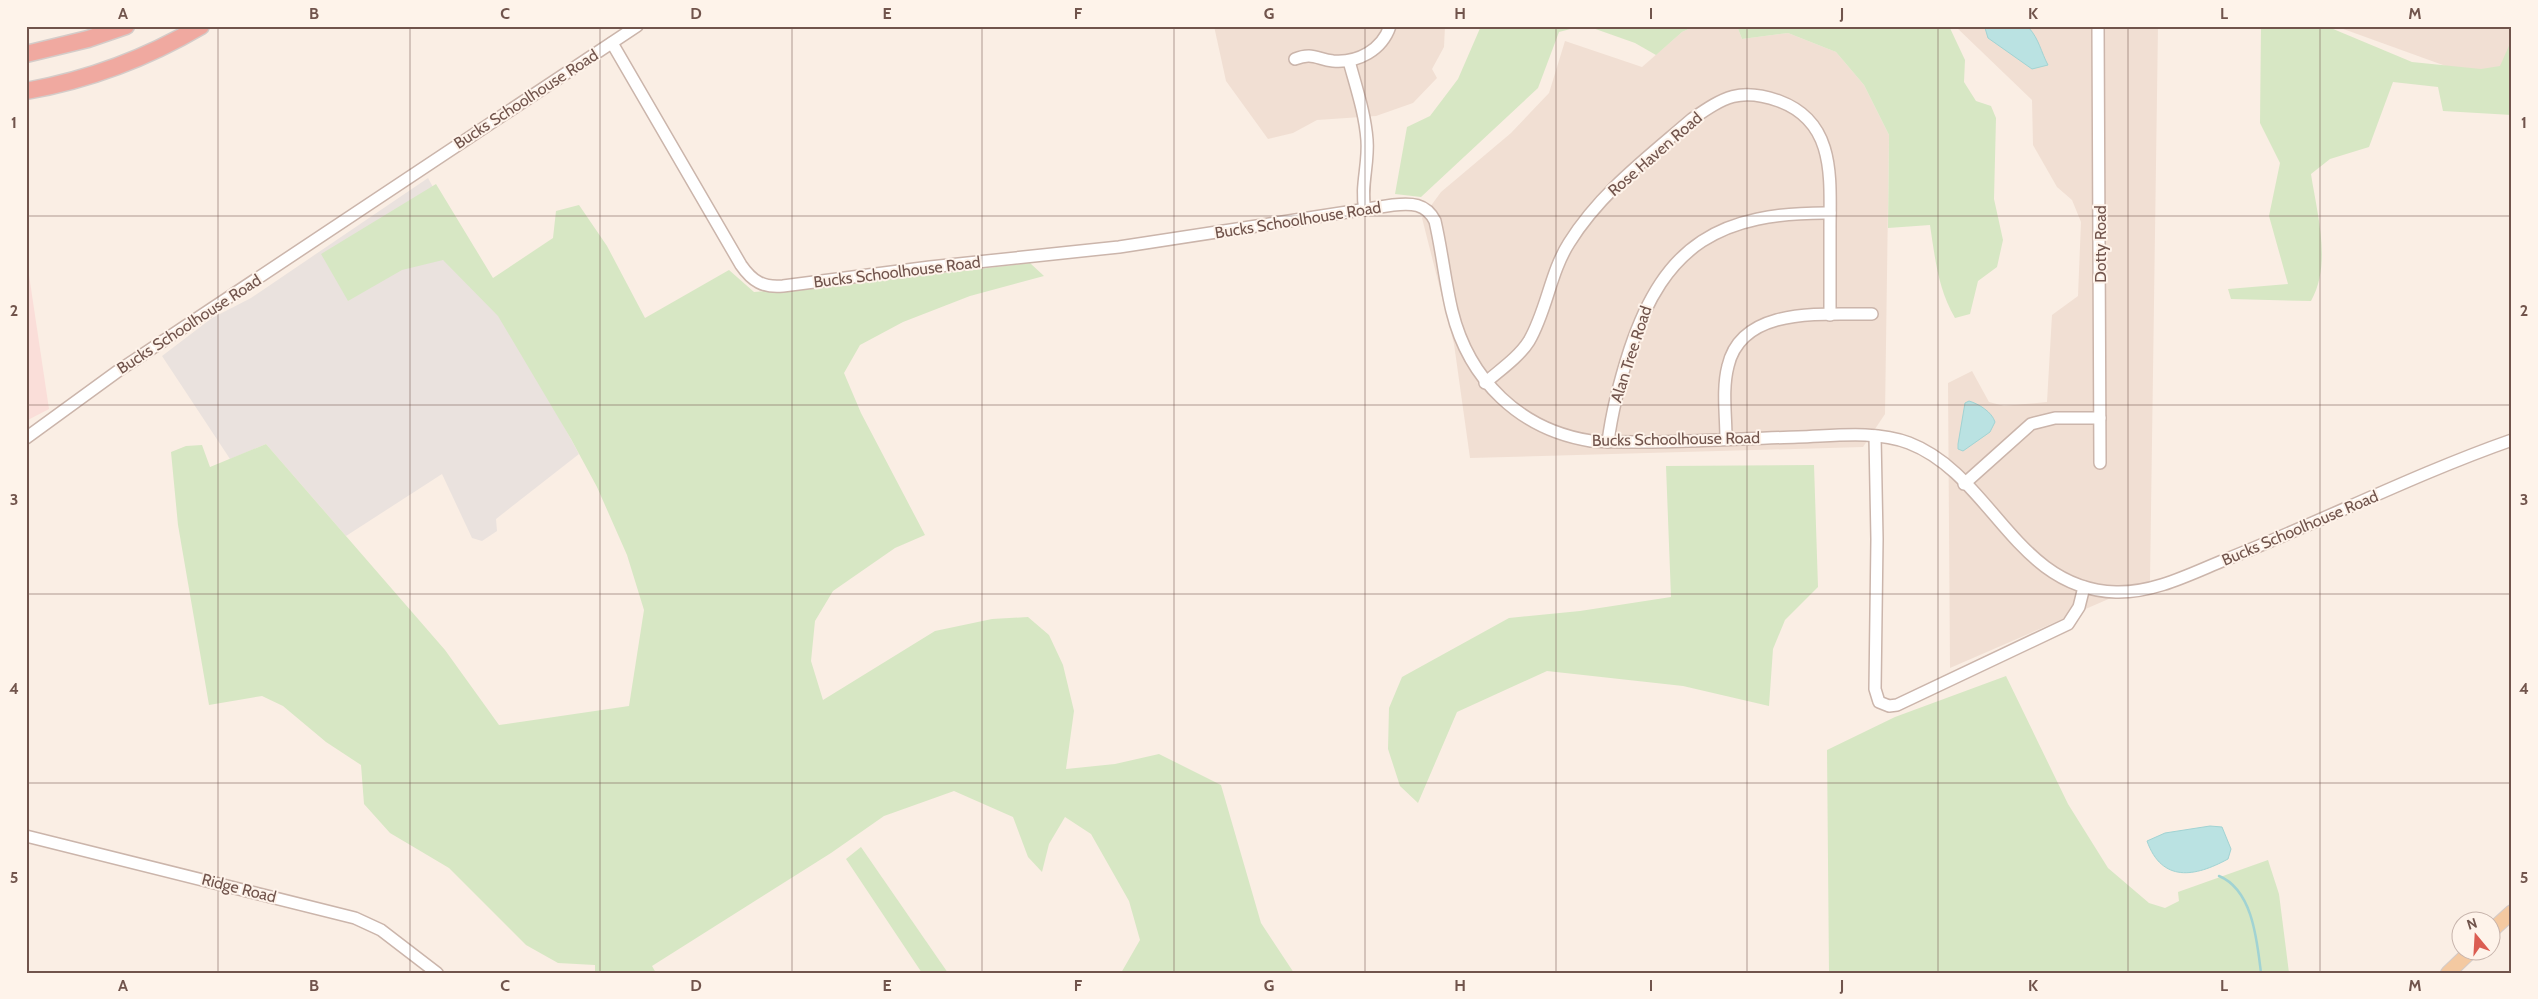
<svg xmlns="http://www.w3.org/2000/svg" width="2538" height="999" font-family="Cabin,sans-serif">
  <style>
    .residential { fill: #f1dfd3 }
    .commercial { fill: #faded9 }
    .industrial { fill: #eae2de }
    .green { fill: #d7e7c4 }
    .water { fill: #bae2e2; stroke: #a1d3d3 }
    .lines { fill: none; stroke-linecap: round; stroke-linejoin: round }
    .stream { stroke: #a1d3d3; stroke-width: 2.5 }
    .minor-casing { stroke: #cbb5ab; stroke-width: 14 }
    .major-casing { stroke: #d4ccc9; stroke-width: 16 }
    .highway-casing { stroke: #d4ccc9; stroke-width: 19 }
    .minor { stroke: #fff; stroke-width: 11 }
    .major { stroke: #f4c9a1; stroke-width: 14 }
    .highway { stroke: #f0a9a0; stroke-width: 16 }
    .grid { fill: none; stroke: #71544c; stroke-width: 1; stroke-opacity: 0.55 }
    .labels { text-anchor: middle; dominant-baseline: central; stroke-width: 4; stroke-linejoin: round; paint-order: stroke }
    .street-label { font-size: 16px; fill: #71544c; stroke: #fef3ea }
    .neatline { fill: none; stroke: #71544c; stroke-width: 2 }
    .grid-label { font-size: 16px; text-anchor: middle; font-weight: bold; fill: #71544c }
  </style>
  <rect width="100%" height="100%" fill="#faeee4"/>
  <g class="residential">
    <polygon points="1214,26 1445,26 1444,47 1432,69 1437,78 1413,103 1376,116 1317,120 1293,133 1268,139 1226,81"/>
    <polygon points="1695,26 1737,26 1742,39 1788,33 1836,52 1864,85 1889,135 1885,414 1863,447 1470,458 1454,344 1422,218 1441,192 1511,133 1549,93 1565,41 1642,67 1682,32"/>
    <polygon points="1955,26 2158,26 2150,581 1950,668 1948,383 1972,371 1989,402 2004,406 2047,402 2052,315 2078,296 2081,222 2072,200 2057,187 2033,145 2032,100"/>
    <polygon points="2335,26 2512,26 2512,90"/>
  </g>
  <polygon class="commercial" points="26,255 49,409 26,421"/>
  <polygon class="industrial" points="428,178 579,454 496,519 497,531 482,541 472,538 442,474 346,536 266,444 230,459 162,356 212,318 251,298"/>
  <g class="green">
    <polygon points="1481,26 1582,26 1559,32 1538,88 1421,197 1395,194 1407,127 1430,116 1458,79"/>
    <polygon points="1587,26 1695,26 1682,32 1656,55 1635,43"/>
    <path d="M1737,26H1949L1965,60L1964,82L1976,101L1991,106L1996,118L1994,199L2003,240L1997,267L1978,281L1970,314L1955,318C1938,289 1935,258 1930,225L1888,228L1889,135L1864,85L1836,52L1788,33L1742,39Z"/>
    <path d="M2261,26H2326L2412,62L2481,69L2500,66L2512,39V115L2443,111L2438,87L2393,82L2369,147L2330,159L2311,174C2317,214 2332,264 2311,301L2231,299L2228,289L2288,284L2269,216L2280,163L2260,123Z"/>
    <polygon points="436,184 493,278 553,238 556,211 579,205 607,246 645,318 729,270 754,292 850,284 1030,263 1044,276 970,296 903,322 860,345 844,373 861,413 925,535 895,548 833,591 815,621 811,661 823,700 935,631 992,619 1028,617 1049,635 1063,665 1074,711 1066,769 1115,764 1159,754 1221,785 1261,923 1294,973 1121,973 1140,940 1129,901 1091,834 1065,817 1049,844 1042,872 1028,857 1013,817 954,791 884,816 831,853 652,966 656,973 595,973 595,965 558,963 526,945 449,868 390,833 364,804 361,765 326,742 283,706 262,696 209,705 178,525 171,452 186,446 202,445 210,467 266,444 445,650 499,725 629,706 644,610 627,555 597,487 571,439 498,316 443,260 402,270 348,301 321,254"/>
    <polygon points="1814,465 1818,587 1785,620 1773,649 1769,706 1683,686 1547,671 1457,712 1418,803 1400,786 1388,749 1389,708 1402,677 1509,618 1580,611 1671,597 1666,466"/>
    <polygon points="2006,676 2068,804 2108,868 2149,903 2165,908 2179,901 2178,892 2268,860 2279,894 2289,973 1829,973 1827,750 1895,717"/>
    <polygon points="861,847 948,973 922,973 846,859"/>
  </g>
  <g class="water">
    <path d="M1988,26L2029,28C2039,39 2041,52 2048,65L2032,69L1988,38L1985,28Z"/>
    <path d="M1969,401C1979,404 1992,412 1995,422L1990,432L1963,451L1958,449V444L1965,403Z"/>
    <path d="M2210,826L2222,827L2231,849L2228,859C2195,877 2162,883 2147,841L2165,833Z"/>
  </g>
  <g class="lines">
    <path class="stream" d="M2219,876C2253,890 2257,941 2261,973"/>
    <g class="minor-casing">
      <g id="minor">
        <polyline points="2098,26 2100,463"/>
        <path d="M612,43L741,265C752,281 763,288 783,286L930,267L1119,247L1393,205C1411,203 1426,203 1435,221C1442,251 1445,282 1452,311C1469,380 1520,430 1591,441C1659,444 1729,439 1798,437C1833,436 1875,430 1909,443C1992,475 2015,589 2116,592C2155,593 2192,573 2227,559C2323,521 2415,474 2512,440"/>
        <path d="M1295,59C1312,52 1317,59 1333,61C1358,63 1382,50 1390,26"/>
        <path d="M1349,61C1356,87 1365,113 1367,140C1369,164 1360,187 1365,210"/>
        <path d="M1485,383C1500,370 1519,357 1529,341C1547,310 1550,273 1569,243C1600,193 1648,157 1692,119C1724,97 1740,87 1779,101C1836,122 1830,178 1830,228C1830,257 1830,286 1830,315"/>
        <polyline points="1875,436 1877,539 1875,689 1879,702 1889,706 1897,705 2068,624 2079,607 2084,587"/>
        <polyline points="26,438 118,371 637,26"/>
        <path d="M1726,439C1726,415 1722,389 1728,366C1742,305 1825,315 1872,314"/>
        <path d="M1608,442C1612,410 1620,380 1630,349C1665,244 1720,212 1830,213"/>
        <polyline points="1964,484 2031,424 2055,418 2100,418"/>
        <polyline points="26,836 355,918 381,930 437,973"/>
      </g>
    </g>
    <g class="major-casing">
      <g id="major">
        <polyline points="2490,932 2512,912"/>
        <polyline points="2448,973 2470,952"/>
      </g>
    </g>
    <g class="highway-casing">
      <g id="highway">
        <polyline points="26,54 88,39 126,26"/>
        <path d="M26,91C88,80 147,58 201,26"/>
      </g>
    </g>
    <use href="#minor" class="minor"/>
    <use href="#major" class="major"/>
    <use href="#highway" class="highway"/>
  </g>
  <path class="grid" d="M218,26V973M410,26V973M600,26V973M792,26V973M982,26V973M1174,26V973M1365,26V973M1556,26V973M1747,26V973M1938,26V973M2128,26V973M2320,26V973M26,216H2512M26,405H2512M26,594H2512M26,783H2512"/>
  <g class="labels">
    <g class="street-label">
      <text transform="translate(526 99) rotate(-33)">Bucks Schoolhouse Road</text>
      <text transform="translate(1655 154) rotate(-41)">Rose Haven Road</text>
      <text transform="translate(1298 220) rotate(-9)">Bucks Schoolhouse Road</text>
      <text transform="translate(2100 244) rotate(-90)">Dotty Road</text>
      <text transform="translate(897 272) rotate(-7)">Bucks Schoolhouse Road</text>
      <text transform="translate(189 324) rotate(-33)">Bucks Schoolhouse Road</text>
      <text transform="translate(1631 354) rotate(-72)">Alan Tree Road</text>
      <text transform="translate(1676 439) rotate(-1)">Bucks Schoolhouse Road</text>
      <text transform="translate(2300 528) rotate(-23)">Bucks Schoolhouse Road</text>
      <text transform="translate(239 888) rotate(14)">Ridge Road</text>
    </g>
  </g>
  <rect width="2538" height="999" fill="none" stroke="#fef3ea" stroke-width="55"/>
  <g transform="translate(2476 936) rotate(342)"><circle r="24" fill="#fef3ea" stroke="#c6b3ab"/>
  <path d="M0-4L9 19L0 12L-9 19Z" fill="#db5d52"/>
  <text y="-8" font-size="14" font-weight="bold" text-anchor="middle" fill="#71544c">N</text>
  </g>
  <rect x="28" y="28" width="2482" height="944" class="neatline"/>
  <g class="grid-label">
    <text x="123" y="19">A</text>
    <text x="314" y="19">B</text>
    <text x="505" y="19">C</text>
    <text x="696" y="19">D</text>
    <text x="887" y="19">E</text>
    <text x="1078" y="19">F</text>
    <text x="1269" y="19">G</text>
    <text x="1460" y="19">H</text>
    <text x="1651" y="19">I</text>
    <text x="1842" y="19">J</text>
    <text x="2033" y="19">K</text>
    <text x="2224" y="19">L</text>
    <text x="2415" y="19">M</text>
    <text x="14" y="128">1</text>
    <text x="2524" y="128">1</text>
    <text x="14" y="316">2</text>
    <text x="2524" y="316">2</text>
    <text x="14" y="505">3</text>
    <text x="2524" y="505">3</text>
    <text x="14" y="694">4</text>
    <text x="2524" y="694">4</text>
    <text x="14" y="883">5</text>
    <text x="2524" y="883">5</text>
    <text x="123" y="991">A</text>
    <text x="314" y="991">B</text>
    <text x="505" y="991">C</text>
    <text x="696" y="991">D</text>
    <text x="887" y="991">E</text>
    <text x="1078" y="991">F</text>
    <text x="1269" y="991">G</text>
    <text x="1460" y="991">H</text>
    <text x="1651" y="991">I</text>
    <text x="1842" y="991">J</text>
    <text x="2033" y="991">K</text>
    <text x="2224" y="991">L</text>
    <text x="2415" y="991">M</text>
  </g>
</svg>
